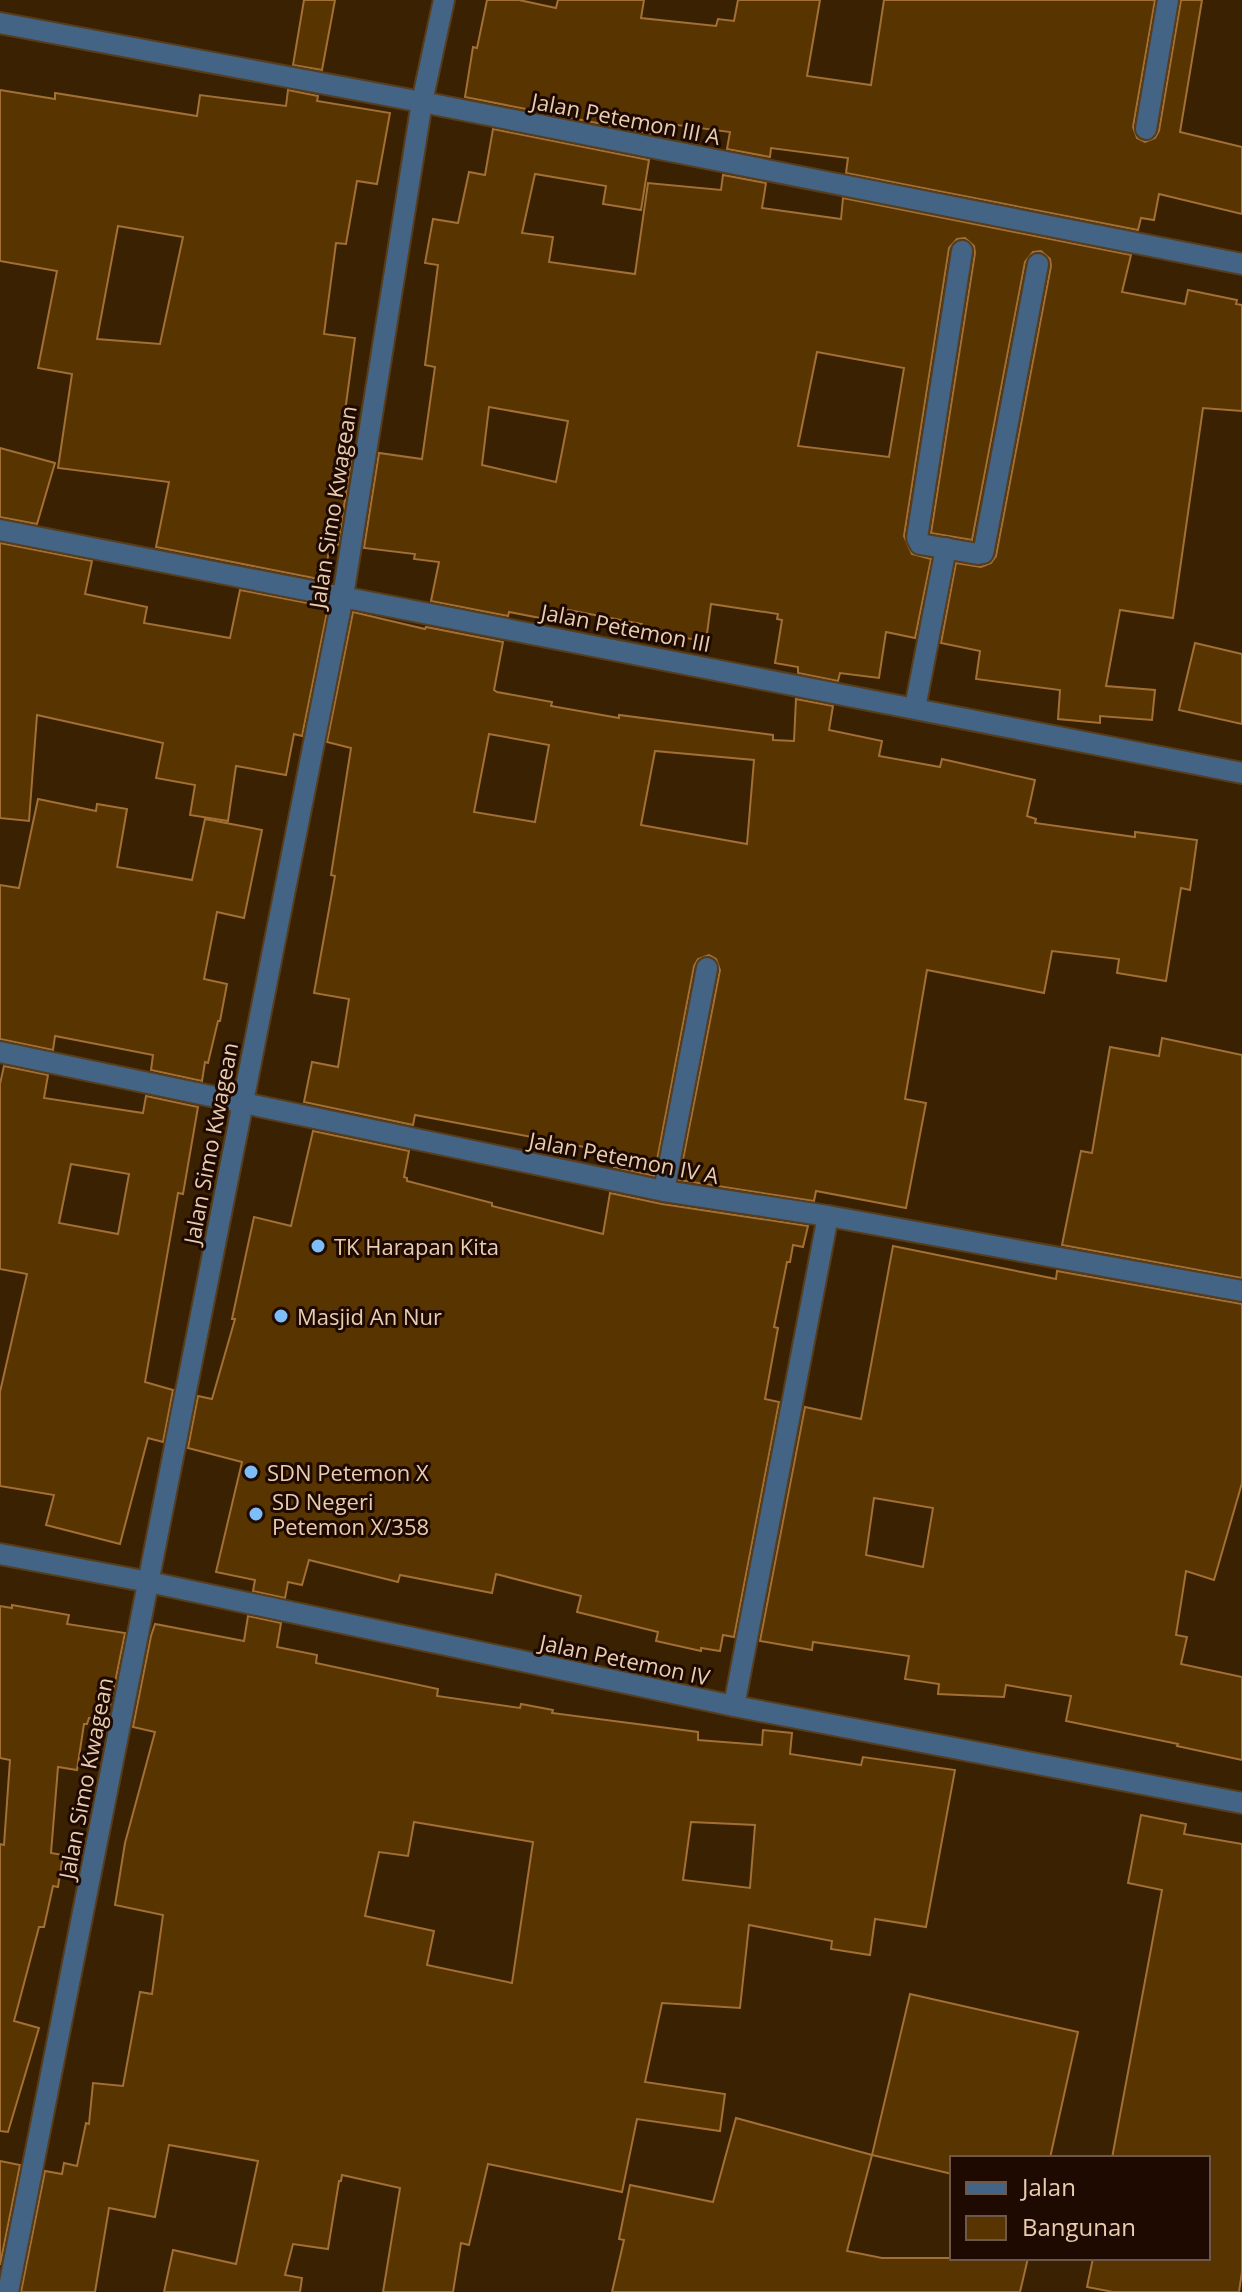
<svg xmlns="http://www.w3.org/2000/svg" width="1242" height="2292" font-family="'Open Sans',sans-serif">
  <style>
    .building { fill: #583401; stroke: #a26f35; stroke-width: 2; fill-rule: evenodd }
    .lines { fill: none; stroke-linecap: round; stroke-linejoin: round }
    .minor-casing { stroke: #563d1d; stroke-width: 24 }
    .minor { stroke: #436484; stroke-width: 20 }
    .poi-dot { fill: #7dbef9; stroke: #1e0a00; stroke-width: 3 }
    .labels { text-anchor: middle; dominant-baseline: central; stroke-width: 6; stroke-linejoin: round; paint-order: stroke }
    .street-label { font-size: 22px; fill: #e9cdb1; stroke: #1e0a00 }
    .poi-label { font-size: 22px; fill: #e9cdb1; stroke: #1e0a00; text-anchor: start }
  </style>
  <rect width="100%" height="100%" fill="#3a2101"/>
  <g class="building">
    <polygon points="304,0 335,0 322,70 293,65"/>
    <polygon points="487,0 519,0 556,8 558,0 644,0 641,18 716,26 718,19 734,21 738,0 820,0 807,76 871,85 884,0 1155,0 1133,127 1137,138 1145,142 1155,138 1159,131 1181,0 1202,0 1180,132 1242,147 1242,214 1159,194 1154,220 1141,218 1138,230 846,173 848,158 771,148 770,157 727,149 730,132 655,122 653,134 465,97 473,47 477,48"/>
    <path d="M0,90L55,99V93L197,116L200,95L286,106L288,90L318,96L317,101L390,113L377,184L357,181L346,244L336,243L324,334L355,338L344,419L349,420L345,448L353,449L338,545L330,544L324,580L156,547L169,482L58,468L72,374L38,368L57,271L0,261ZM118,226L183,237L160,344L97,339Z"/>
    <path d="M493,129L649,160L641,210L603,204L606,186L535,174L522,233L553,237L549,262L635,274L648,183L721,190L723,175L766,183L762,208L841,219L843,198L1131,255L1122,292L1185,304L1188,290L1237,300L1236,304L1242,305V411L1203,408L1173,618L1120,610L1106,686L1155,690L1152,720L1100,716V723L1058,719L1060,690L976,679L980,651L941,643L956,563L981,567L991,563L996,556L1051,266L1050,259L1041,251L1033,252L1025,262L972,540L931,533L975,253L974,246L965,238L957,239L949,248L904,536L912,554L931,559L915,638L886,632L879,678L840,673L838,681L798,673V667L775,663L782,620L777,619L778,614L711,604L706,641L679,637L678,641L640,635L642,624L563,609L561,622L509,612L508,616L431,601L439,562L414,559L415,554L364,548L379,453L422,459L435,367L425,365L438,265L425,263L433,219L458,223L469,172L485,175ZM817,352L904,368L889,457L798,446ZM489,407L568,421L556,482L482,465Z"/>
    <polygon points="0,448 55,463 37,524 0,517"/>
    <polygon points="0,543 92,561 85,594 147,607 144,623 230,638 240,590 328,607 302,736 294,734 286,775 236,766 228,821 190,815 195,785 156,778 163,743 37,715 29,821 0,818"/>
    <path d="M353,612L425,629L426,627L503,642L494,690L497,692L552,702L551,706L619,718V715L773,735V740L794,741L796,699L833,706L829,730L882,741L879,756L940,767L942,759L1035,780L1027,816L1036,819L1035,823L1135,837V832L1197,840L1190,890L1181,888L1166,981L1117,973L1119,959L1052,951L1044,993L927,970L905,1099L926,1103L906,1208L816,1191L814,1201L679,1180L720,970L716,959L709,955L698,959L694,966L654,1176L614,1167L616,1153L415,1115L413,1125L304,1102L312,1062L338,1067L349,999L314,993L335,876L331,875L351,748L327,742ZM489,734L549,745L535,822L474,812ZM655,751L754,760L747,844L641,825Z"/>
    <polygon points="1195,643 1242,654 1242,724 1179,710"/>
    <polygon points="38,799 96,811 97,804 127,809 117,867 192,880 205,819 262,830 244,918 217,912 204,979 227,984 220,1021 218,1021 208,1063 205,1062 202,1081 151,1070 153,1055 55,1036 53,1050 0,1039 0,885 19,888"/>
    <polygon points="1162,1038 1242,1055 1242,1278 1062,1245 1081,1151 1092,1153 1110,1047 1159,1056"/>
    <path d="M4,1066L48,1075L44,1098L143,1113L146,1096L198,1107L183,1194L178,1193L145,1382L173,1390L163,1442L148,1438L120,1544L46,1525L54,1495L0,1486V1392L27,1274L0,1269V1084ZM71,1164L129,1174L118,1234L59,1223Z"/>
    <polygon points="313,1131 409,1151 404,1177 407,1178 407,1181 492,1203 492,1206 603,1234 610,1193 662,1204 808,1226 803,1247 793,1245 790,1262 787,1262 774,1327 778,1328 765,1399 779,1402 734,1637 723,1635 720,1651 701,1648 701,1651 656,1641 658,1632 577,1612 581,1596 496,1574 492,1593 400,1575 398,1582 309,1560 302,1585 288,1582 285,1598 253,1591 255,1580 216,1572 242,1462 188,1448 198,1396 212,1399 235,1319 232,1319 254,1217 291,1226"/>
    <path d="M893,1246L1056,1279L1057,1271L1242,1304V1483L1214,1580L1186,1571L1176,1635L1187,1637L1181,1664L1242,1677V1760L1177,1746L1178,1744L1066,1721L1071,1696L1006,1685L1004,1697L938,1694L939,1684L905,1679L909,1656L813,1642L812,1650L760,1641L805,1407L861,1419ZM874,1498L933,1508L923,1567L866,1555Z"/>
    <polygon points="12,1605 69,1615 67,1624 125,1633 107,1722 89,1718 87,1724 84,1724 77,1770 58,1767 51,1853 63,1855 58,1887 53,1886 44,1927 39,1927 14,2021 39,2028 8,2132 0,2131 0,1844 4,1845 10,1760 0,1758 0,1606 12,1608"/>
    <path d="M248,1616L281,1623L277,1647L317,1655L316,1663L438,1689L437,1696L520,1708L521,1704L553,1710L552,1713L698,1732V1740L762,1745L763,1730L792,1733L790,1754L861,1765L863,1757L955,1770L926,1927L875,1919L870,1955L831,1949L832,1941L749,1925L740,2008L662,2003L645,2082L725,2094L720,2131L637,2119L622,2192L488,2164L469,2245L461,2243L453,2292H383L400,2188L342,2175L341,2181H339L328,2249L293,2244L285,2275L302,2278L300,2292H164L173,2250L236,2264L258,2161L169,2145L155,2217L109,2208L95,2292H21L45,2171L62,2174L64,2163L77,2166L86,2123L89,2124L93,2083L123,2086L140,1992L152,1994L163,1915L115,1905L125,1843L155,1732L133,1727L151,1636L155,1624L244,1641ZM414,1822L533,1842L512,1983L427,1965L434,1931L365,1916L379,1852L408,1856ZM691,1822L755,1825L750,1888L683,1880Z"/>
    <polygon points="1141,1815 1186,1824 1184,1834 1242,1844 1242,2272 1239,2292 1113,2292 1087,2287 1093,2258 1208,2258 1208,2158 1112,2158 1162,1890 1128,1883"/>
    <polygon points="910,1994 1078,2032 1050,2158 952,2158 952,2174 872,2155"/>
    <polygon points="736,2118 872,2155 847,2251 882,2258 1028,2258 1020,2292 612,2292 624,2240 619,2239 630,2185 713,2202"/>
    <polygon points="0,2161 20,2165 0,2265"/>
  </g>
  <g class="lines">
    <g class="minor-casing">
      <g id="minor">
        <polyline points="0,23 422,102 1242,264"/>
        <polyline points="1146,129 1168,0"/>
        <polyline points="962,251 917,538 920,544 978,554 983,553 984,549 1038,264"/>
        <polyline points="0,530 1242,773"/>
        <polyline points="915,708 946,548"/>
        <polyline points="0,1052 664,1191 828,1216 1242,1291"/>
        <polyline points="664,1191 707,968"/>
        <polyline points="0,1554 149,1582 734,1706 1242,1803"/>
        <polyline points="734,1706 828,1216"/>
        <polyline points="8,2292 343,596 422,102 444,0"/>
      </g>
    </g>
    <use href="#minor" class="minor"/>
  </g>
  <g class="poi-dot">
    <circle cx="318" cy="1246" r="8"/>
    <circle cx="281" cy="1316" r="8"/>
    <circle cx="251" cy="1472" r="8"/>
    <circle cx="256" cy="1514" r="8"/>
  </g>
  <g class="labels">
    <g class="street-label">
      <text transform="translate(626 118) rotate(11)">Jalan Petemon III A</text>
      <text transform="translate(332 507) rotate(-81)">Jalan Simo Kwagean</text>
      <text transform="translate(626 627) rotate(11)">Jalan Petemon III</text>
      <text transform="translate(210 1143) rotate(-79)">Jalan Simo Kwagean</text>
      <text transform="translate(624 1157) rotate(11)">Jalan Petemon IV A</text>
      <text transform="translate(625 1659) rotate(12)">Jalan Petemon IV</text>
      <text transform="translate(85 1778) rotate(-79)">Jalan Simo Kwagean</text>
    </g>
    <g class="poi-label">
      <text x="334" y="1246">TK Harapan Kita</text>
      <text x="297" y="1316">Masjid An Nur</text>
      <text x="267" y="1472">SDN Petemon X</text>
      <text x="272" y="1501">SD Negeri<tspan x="272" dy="25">Petemon X/358</tspan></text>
    </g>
  </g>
  <rect x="950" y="2156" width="260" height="104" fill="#1e0a00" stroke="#6f5847" stroke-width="2"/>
  <rect x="966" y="2182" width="40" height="12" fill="#436484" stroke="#6f5847" stroke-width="2"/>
  <text x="1022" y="2196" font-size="24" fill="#e9cdb1">Jalan</text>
  <rect x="966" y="2216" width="40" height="24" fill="#583401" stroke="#6f5847" stroke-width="2"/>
  <text x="1022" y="2236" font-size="24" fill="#e9cdb1">Bangunan</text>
</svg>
